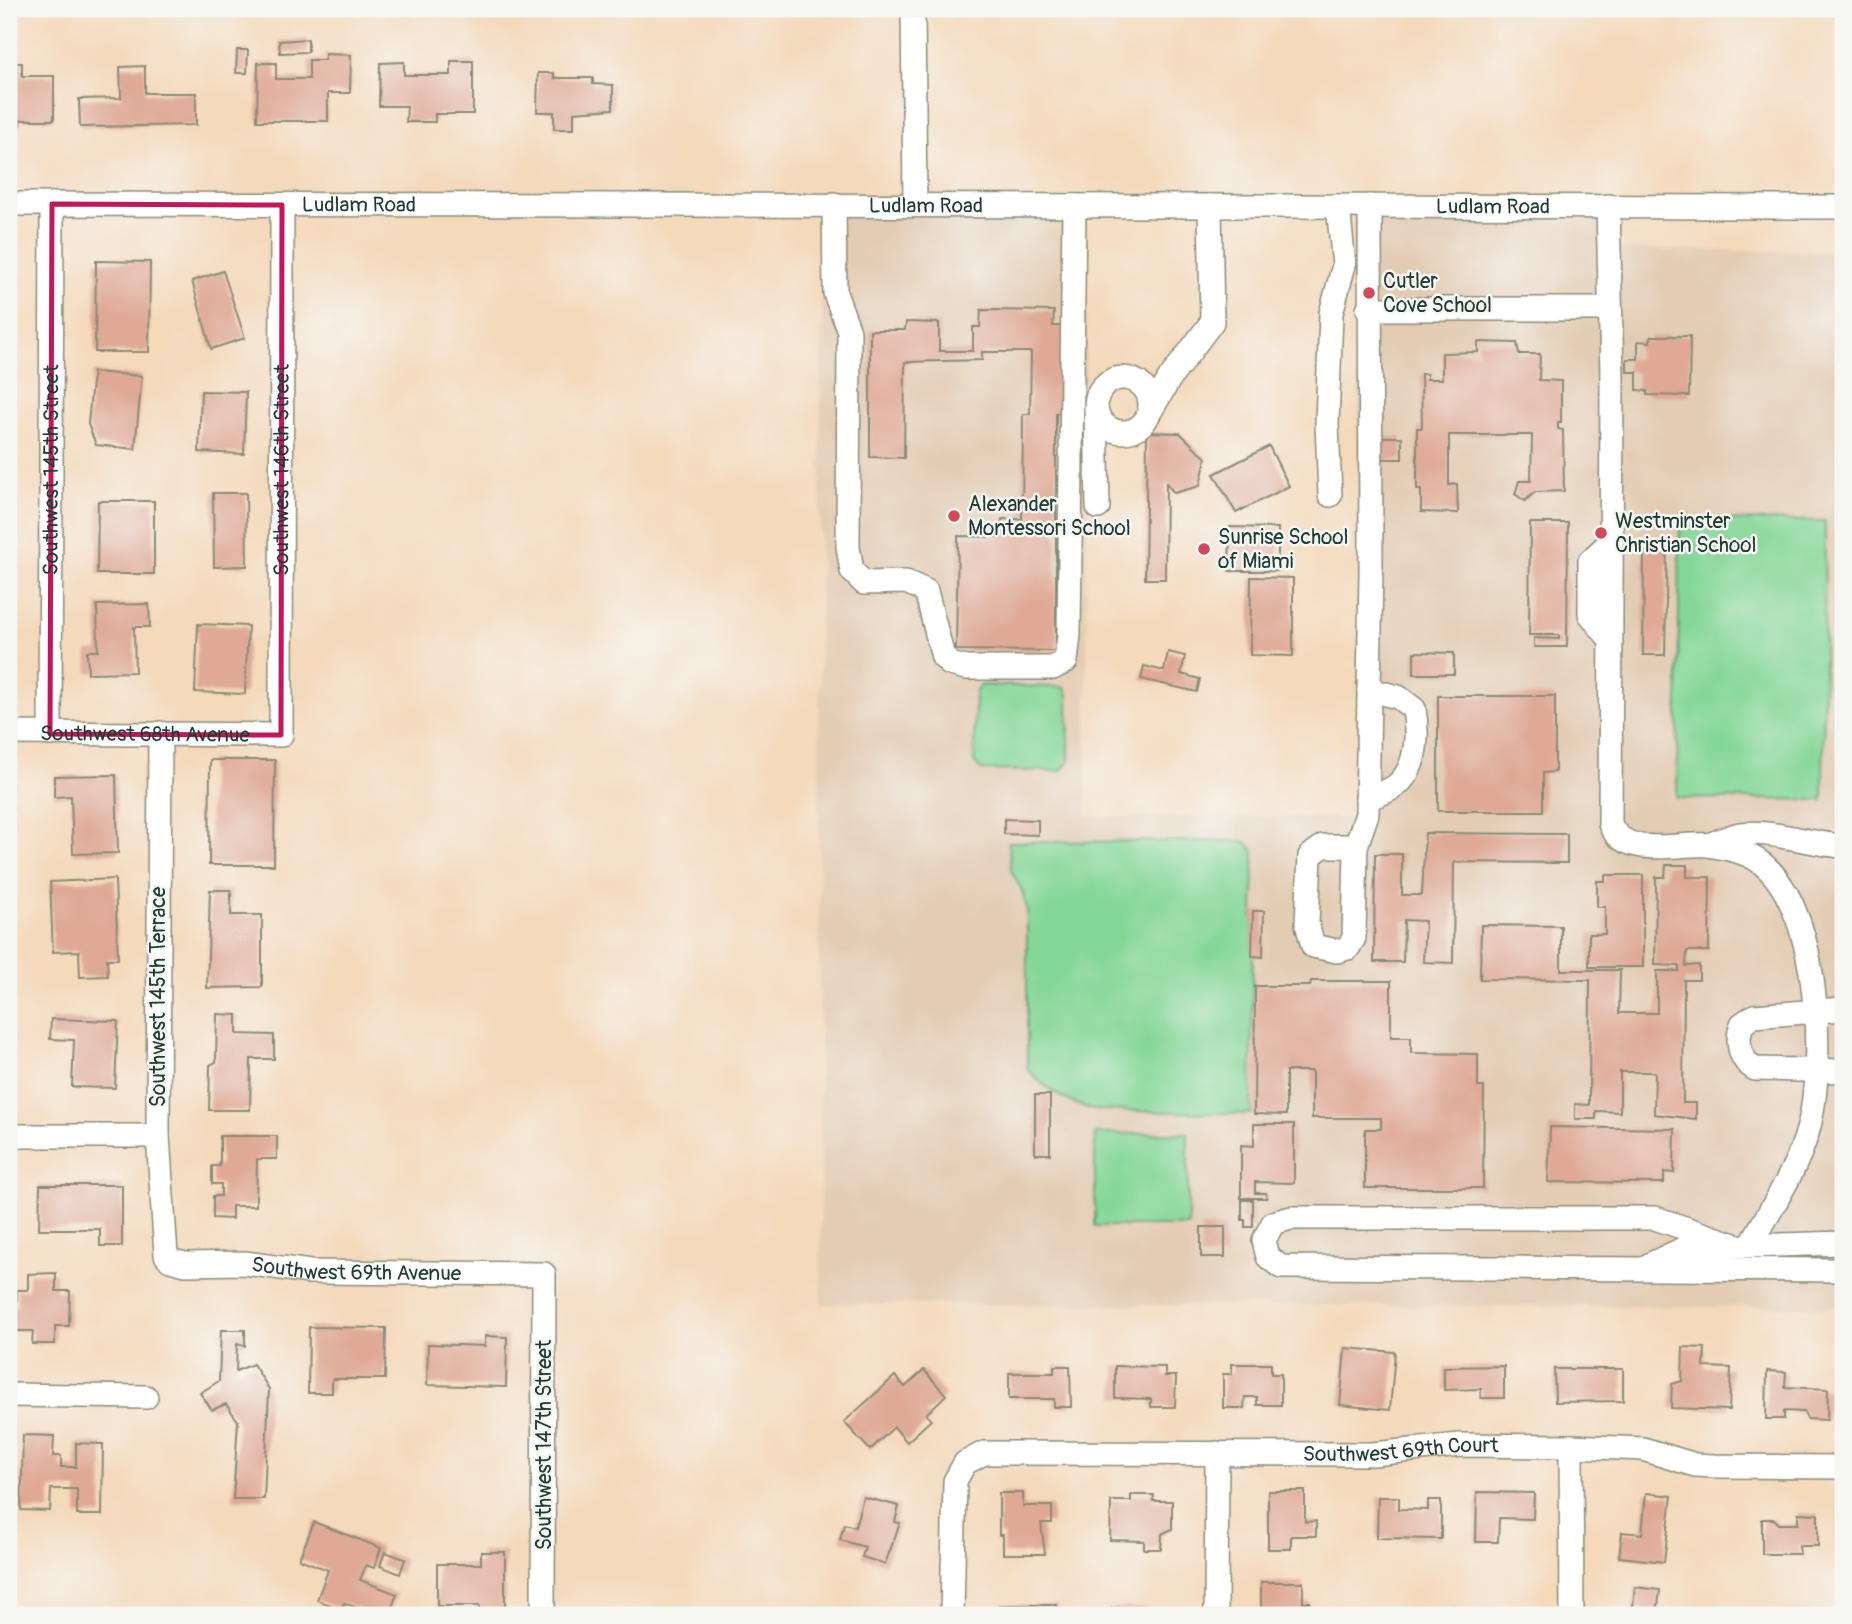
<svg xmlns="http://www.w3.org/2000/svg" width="1852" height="1624" font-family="Pangolin,sans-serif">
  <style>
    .built { fill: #e3ccb4 }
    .green { fill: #85d798; stroke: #528a66; stroke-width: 2 }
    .building { fill: #dfa995 }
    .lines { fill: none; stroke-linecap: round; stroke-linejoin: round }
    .minor-casing { stroke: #8a8b78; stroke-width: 26 }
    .minor { stroke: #fff; stroke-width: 23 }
    .marked { fill: none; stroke: #c2185b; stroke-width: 5; stroke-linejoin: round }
    .poi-dot { fill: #d1495b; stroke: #f6f6f2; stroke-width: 2.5 }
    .labels { text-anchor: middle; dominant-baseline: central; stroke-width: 5; stroke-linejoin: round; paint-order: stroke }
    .street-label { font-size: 21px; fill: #1f3d34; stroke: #f6f6f2 }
    .poi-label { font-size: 21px; fill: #1f3d34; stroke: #f6f6f2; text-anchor: start }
  </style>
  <rect width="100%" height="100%" fill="#f6f6f2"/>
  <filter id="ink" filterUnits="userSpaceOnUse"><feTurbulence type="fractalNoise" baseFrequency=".0143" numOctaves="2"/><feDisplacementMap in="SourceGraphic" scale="14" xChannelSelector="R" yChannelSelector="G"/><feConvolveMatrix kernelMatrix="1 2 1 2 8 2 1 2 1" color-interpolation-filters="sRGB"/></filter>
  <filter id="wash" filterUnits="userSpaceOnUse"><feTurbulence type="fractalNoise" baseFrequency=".00686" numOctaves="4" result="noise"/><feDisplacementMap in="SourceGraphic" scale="28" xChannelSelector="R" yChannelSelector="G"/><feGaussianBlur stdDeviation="1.57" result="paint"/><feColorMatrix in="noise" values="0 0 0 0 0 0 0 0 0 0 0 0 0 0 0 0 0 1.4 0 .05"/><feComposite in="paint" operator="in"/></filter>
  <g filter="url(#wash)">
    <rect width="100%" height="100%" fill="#f4d9bb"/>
    <polygon class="built" points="1359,215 1616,221 1617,249 1843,252 1843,1307 821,1304 819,815 822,216 1086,216 1087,817 1357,817"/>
    <g class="green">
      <polygon points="1680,520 1825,521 1823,800 1677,798"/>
      <polygon points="981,685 1063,687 1068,694 1069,762 1060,771 981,770 974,762 975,692"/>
      <path d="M1244,841L1254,850L1251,1114L1094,1110C1068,1104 1045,1088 1027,1069V909L1022,891L1011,870L1008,842Z"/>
      <polygon points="1188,1133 1188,1226 1095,1226 1095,1134"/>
    </g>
    <g id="blocks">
      <g class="building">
        <polygon points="308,39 308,52 280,53 279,41"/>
        <polygon points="237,50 248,50 247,73 236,73"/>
        <polygon points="325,54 351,55 350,93 328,93 328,121 257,121 258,63 276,63 276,79 309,79 309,60 325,60"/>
        <polygon points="451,61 473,61 473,114 435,114 435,122 406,122 407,106 379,106 380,63 404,62 404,75 451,75"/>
        <polygon points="9,63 22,63 22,76 54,76 54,120 20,120 20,125 9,126"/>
        <polygon points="145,66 145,93 196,93 196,125 80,127 79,99 121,98 120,67"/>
        <polygon points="538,73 554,73 554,78 593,78 593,84 613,85 613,109 574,112 574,129 554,129 554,112 537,112"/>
        <polygon points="96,261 150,262 149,352 95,352"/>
        <polygon points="223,271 245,338 211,349 192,281"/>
        <polygon points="9,272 12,272 13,341 9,341"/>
        <polygon points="981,310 1054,311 1053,326 1063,326 1062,413 1056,413 1056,651 956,650 958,536 1002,537 1002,519 1022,519 1023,414 1030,414 1031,352 982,352 982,360 905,362 904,458 870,457 870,330 905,330 906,322 939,323 939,351 973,351 973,327 980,327"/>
        <polygon points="1651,336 1690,336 1689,396 1647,395 1647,391 1637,390 1637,372 1627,372 1627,359 1638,359 1638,341 1650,342"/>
        <polygon points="1478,342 1517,343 1519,354 1540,354 1539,380 1561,381 1561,422 1558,422 1558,429 1563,430 1564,491 1535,492 1525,501 1515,494 1519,481 1531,481 1532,435 1449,435 1449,485 1457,484 1458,513 1421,512 1421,490 1417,490 1417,428 1422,428 1421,374 1427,374 1427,379 1442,379 1442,353 1478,352"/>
        <polygon points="93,372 142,376 135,449 96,445 88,424"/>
        <polygon points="201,391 246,392 244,454 199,452"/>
        <polygon points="9,419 15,463 9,463"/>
        <polygon points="1147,432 1180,433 1206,458 1200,486 1174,493 1166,483 1165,579 1145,579"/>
        <rect x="1381" y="437" width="21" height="22"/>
        <polygon points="1269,446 1289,486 1236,513 1214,474"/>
        <polygon points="213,493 246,493 247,566 214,567"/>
        <polygon points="98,501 154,501 154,574 97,574"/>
        <polygon points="1530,523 1568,523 1567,647 1534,647 1534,638 1559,639 1559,635 1529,635"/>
        <polygon points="1230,527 1278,528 1278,571 1229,571"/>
        <polygon points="1644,545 1667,546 1665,655 1643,655"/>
        <polygon points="1251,577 1293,578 1293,656 1250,655"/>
        <polygon points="149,604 150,627 134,627 135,672 88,673 87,651 98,651 97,605"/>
        <polygon points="198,624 248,626 245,694 195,692"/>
        <polygon points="1168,652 1185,656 1181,674 1200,679 1197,692 1141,679 1144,666 1164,671"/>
        <polygon points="1414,652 1454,653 1454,674 1414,674"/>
        <polygon points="1438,696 1555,696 1555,772 1543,773 1543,811 1438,811"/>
        <polygon points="210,760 275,760 274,865 209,865"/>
        <polygon points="9,773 11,773 15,852 9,853"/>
        <polygon points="116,775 118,853 73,854 71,796 54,797 54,776"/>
        <polygon points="1004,819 1038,820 1038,835 1004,834"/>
        <polygon points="1425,833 1567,834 1567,863 1454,862 1453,963 1423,962 1425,921 1404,920 1403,962 1374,962 1375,854 1402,854 1402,895 1422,895"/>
        <polygon points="1666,865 1687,865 1687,877 1710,877 1709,951 1687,951 1686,966 1699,965 1699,980 1684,980 1683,1103 1696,1103 1696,1119 1654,1114 1655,1072 1620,1072 1620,1112 1596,1111 1596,1119 1575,1119 1575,1104 1589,1105 1590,980 1480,979 1481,925 1561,926 1561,970 1620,970 1619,1013 1657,1013 1657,971 1679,971 1679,966 1655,965 1656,877 1665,877"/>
        <polygon points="1605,875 1643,875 1643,967 1589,967 1589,934 1605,934 1605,907 1597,907 1597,881 1605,881"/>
        <polygon points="115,879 118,959 107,959 108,976 80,977 79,951 53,952 50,882"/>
        <rect x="9" y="884" width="6" height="25"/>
        <polygon points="210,890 231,890 231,915 262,915 262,987 207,988"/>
        <polygon points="1253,911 1264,911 1263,957 1252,956"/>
        <polygon points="1311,981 1391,981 1391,1037 1411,1037 1411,1053 1478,1054 1478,1087 1484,1087 1483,1188 1365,1188 1365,1129 1381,1129 1381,1118 1312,1118 1312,1071 1286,1071 1286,1115 1254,1114 1255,986 1310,986"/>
        <polygon points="217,1014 237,1015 237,1034 274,1035 274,1059 251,1059 250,1110 209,1110 210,1065 216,1062"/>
        <polygon points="51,1019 118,1021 115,1088 72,1087 74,1040 50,1039"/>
        <rect x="1035" y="1095" width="15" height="59"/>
        <polygon points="1254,1124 1294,1124 1294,1183 1255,1182 1255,1193 1266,1193 1267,1198 1241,1198 1241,1145 1254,1146"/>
        <polygon points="1550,1127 1675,1129 1674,1173 1664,1172 1664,1183 1548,1182"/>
        <polygon points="220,1136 277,1136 277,1159 257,1159 256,1206 232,1206 232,1219 213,1218 213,1196 221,1196 221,1184 212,1184 212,1166 220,1166"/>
        <polygon points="40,1185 122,1185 122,1246 100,1246 100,1229 39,1229"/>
        <polygon points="1242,1200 1253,1200 1253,1227 1245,1227 1245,1220 1242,1220"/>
        <rect x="1201" y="1227" width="24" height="30"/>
        <polygon points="56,1273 56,1291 70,1291 69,1326 55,1326 55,1344 32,1344 33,1331 9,1331 9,1306 17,1306 17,1290 28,1290 28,1274"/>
        <polygon points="309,1327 386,1328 385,1379 332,1379 332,1393 308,1393"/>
        <polygon points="221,1330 245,1330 245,1346 237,1344 236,1371 253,1364 269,1389 264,1499 233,1499 238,1421 226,1404 212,1410 200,1393 219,1381"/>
        <polygon points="485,1336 507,1337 506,1387 427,1385 428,1344 485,1346"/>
        <polygon points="1683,1347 1705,1348 1704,1367 1731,1368 1729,1410 1671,1408 1672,1384 1682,1381"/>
        <polygon points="1345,1348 1395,1352 1390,1410 1340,1405"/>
        <polygon points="1232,1364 1271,1364 1271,1374 1281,1374 1281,1405 1257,1405 1257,1397 1245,1397 1244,1408 1223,1408 1223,1374 1232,1374"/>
        <polygon points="1054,1366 1070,1366 1071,1407 1054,1407 1054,1399 1009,1399 1009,1373 1054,1373"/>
        <polygon points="1115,1366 1165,1367 1165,1376 1176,1376 1175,1407 1151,1407 1151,1399 1115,1398"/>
        <polygon points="1504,1366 1504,1398 1481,1398 1481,1389 1444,1390 1444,1367"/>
        <polygon points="1554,1369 1623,1369 1623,1401 1555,1402"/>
        <polygon points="924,1370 946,1395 926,1414 931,1420 907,1442 894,1427 870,1450 844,1422 895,1376 905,1387"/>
        <polygon points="1767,1371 1786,1372 1785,1387 1828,1389 1827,1420 1807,1419 1804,1412 1784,1411 1784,1419 1766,1419"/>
        <polygon points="23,1435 54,1436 53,1456 61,1456 61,1467 76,1467 76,1443 103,1444 102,1515 77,1515 77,1489 51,1489 50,1511 21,1510"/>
        <polygon points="1268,1491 1305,1491 1305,1522 1316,1521 1316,1536 1291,1536 1291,1549 1268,1549"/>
        <polygon points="1477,1492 1534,1493 1533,1519 1499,1518 1498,1542 1476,1542"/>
        <polygon points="999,1493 1023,1493 1023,1506 1052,1506 1052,1523 1041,1523 1045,1554 1003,1554 1003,1535 999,1535"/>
        <polygon points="1646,1493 1672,1496 1664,1562 1619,1557 1622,1532 1642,1534"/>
        <polygon points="1131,1495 1154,1495 1153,1501 1172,1501 1172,1529 1162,1534 1161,1549 1144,1549 1144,1541 1110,1540 1111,1501 1131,1501"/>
        <polygon points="863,1497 899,1506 895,1522 900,1523 885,1564 862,1557 865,1547 840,1540 844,1524 855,1527"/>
        <polygon points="1378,1497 1399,1497 1399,1509 1428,1510 1428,1500 1441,1500 1441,1539 1377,1538"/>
        <polygon points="1798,1513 1818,1514 1818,1546 1799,1546 1800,1554 1762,1554 1762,1519 1774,1519 1779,1524 1798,1524"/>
        <polygon points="314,1522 381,1548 374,1568 366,1565 360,1580 397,1594 389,1615 376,1615 344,1603 341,1609 317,1600 328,1570 299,1559"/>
        <polygon points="385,1552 405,1559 400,1574 380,1566"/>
        <polygon points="481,1552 505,1552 505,1615 479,1615 479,1606 437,1606 437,1564 481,1564"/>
        <polygon points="1261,1582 1303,1582 1303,1602 1310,1602 1311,1615 1261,1613"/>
        <polygon points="1635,1587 1660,1590 1657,1615 1632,1615"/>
        <rect x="999" y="1605" width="58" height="10"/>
        <polygon points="1456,1607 1457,1615 1435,1615 1436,1611"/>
        <rect x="1112" y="1608" width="38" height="7"/>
        <rect x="1772" y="1612" width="51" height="3"/>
      </g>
    </g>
  </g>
  <g filter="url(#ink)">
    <use href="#blocks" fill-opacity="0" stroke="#8a8b78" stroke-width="2"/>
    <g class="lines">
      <g class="minor-casing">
        <g id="minor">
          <polyline points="913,9 915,205"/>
          <path id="s1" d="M9,204L1843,207"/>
          <polyline points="834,204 835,293 849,331 848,547 852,571 864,583 906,582 926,591 943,657 950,664 966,668 1053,668 1066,661 1069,635 1074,206"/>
          <path d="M1608,206L1612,376L1610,824C1624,859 1678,843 1707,845C1720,847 1736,850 1748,855C1821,887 1826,1065 1808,1130C1797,1169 1771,1209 1751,1244"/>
          <polyline points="1368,309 1610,309"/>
          <circle cx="1123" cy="405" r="27"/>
          <polyline points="1096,410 1098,507"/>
          <polyline points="1150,412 1170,378 1212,322 1210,206"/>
          <polyline points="1330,495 1327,424 1331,313 1344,265 1338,206"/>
          <polyline points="1610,639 1590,614 1590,561 1611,541"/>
          <path id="s2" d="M9,733L281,735L282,205"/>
          <path id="s3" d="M160,733L158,1136L166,1255L170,1260L185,1264L245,1263L310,1272L544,1274L543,1615"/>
          <path id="s4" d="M50,734L52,204"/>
          <path d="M1367,799C1376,795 1391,791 1398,784C1418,766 1418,733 1414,709L1398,697L1369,690"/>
          <path d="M1709,845C1719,841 1730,836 1740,834C1774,830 1809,844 1843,846"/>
          <polyline points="1356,846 1323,846 1310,856 1307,924 1313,946 1337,951 1348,948 1354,938 1356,846 1367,814 1371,570 1370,206"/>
          <path d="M1843,1009L1754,1016L1742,1024C1736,1041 1739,1060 1755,1069L1843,1071"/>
          <polyline points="9,1136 158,1136"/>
          <polyline points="1732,1244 1655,1218 1291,1218 1273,1223 1264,1240 1268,1257 1281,1267 1843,1270"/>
          <polyline points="1649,1265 1685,1248 1843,1243"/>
          <polyline points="9,1395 146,1397"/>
          <polyline points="1571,1446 1572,1615"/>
          <path id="s5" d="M952,1615L955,1481L965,1463L984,1453L1373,1454L1460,1445L1571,1446L1643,1449L1695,1465L1714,1466L1843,1467"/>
          <polyline points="1216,1615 1217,1453"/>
        </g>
      </g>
      <use href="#minor" class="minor"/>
    </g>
  </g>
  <path class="marked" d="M52,204L282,205L281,735L50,734Z"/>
  <g class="poi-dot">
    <circle cx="1369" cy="293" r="7"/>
    <circle cx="954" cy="516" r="7"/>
    <circle cx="1601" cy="533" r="7"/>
    <circle cx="1204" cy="549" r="7"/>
  </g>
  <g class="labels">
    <g class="street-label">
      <text stroke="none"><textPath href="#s1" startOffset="350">Ludlam Road</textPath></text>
      <text stroke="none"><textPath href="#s1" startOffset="917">Ludlam Road</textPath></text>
      <text stroke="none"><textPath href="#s1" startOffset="1484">Ludlam Road</textPath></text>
      <text stroke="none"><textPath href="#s4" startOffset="264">Southwest 145th Street</textPath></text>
      <text stroke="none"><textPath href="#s2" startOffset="537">Southwest 146th Street</textPath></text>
      <text stroke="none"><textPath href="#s2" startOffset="136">Southwest 68th Avenue</textPath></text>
      <text transform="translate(158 997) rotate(-90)">Southwest 145th Terrace</text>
      <text stroke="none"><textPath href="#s3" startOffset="716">Southwest 69th Avenue</textPath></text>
      <text transform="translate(544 1445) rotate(-90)">Southwest 147th Street</text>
      <text stroke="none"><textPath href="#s5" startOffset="593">Southwest 69th Court</textPath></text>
    </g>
    <g class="poi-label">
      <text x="1383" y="281">Cutler<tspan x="1383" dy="24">Cove School</tspan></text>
      <text x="968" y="504">Alexander<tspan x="968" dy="24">Montessori School</tspan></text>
      <text x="1615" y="521">Westminster<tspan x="1615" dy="24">Christian School</tspan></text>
      <text x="1218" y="537">Sunrise School<tspan x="1218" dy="24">of Miami</tspan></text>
    </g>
  </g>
  <rect width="1852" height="1624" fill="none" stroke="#f6f6f2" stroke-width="35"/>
</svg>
